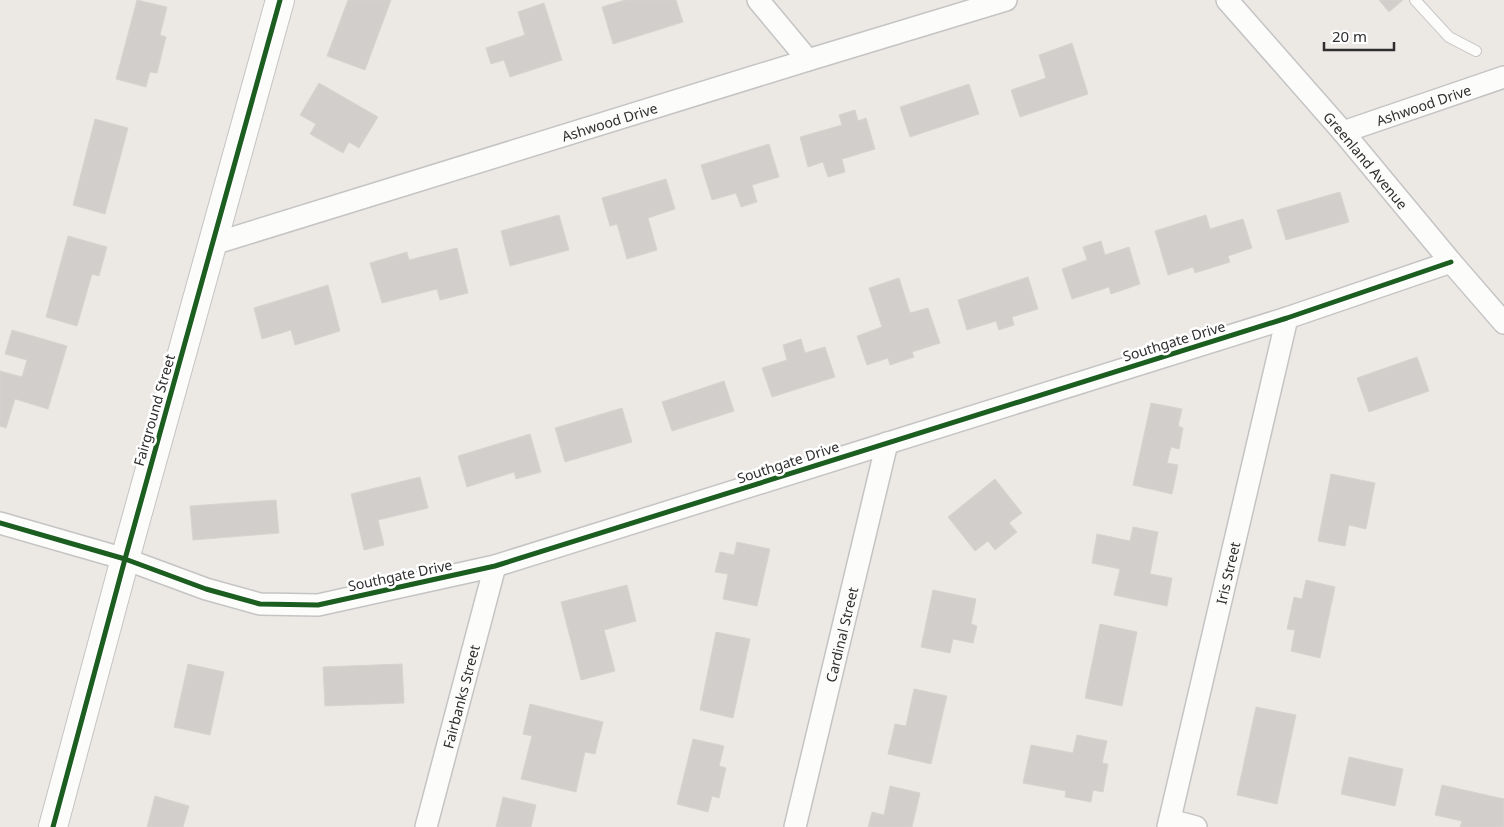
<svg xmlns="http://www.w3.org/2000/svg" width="1504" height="827" font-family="'Noto Sans',sans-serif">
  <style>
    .building { fill: #d1cecb; stroke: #d7d4d0 }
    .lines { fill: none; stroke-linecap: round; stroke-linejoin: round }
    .lane-casing { stroke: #c5c4c5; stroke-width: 12 }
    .street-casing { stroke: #c5c4c5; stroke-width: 24 }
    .secondary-casing { stroke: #c5c4c5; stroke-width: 30 }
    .lane { stroke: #fcfcfb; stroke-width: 10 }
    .street { stroke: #fcfcfb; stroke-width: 21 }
    .secondary { stroke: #fcfcfb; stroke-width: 28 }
    .cycleway-casing { stroke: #fff; stroke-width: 8 }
    .cycleway { stroke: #1b5e20; stroke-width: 5 }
    .labels { text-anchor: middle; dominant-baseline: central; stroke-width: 5; stroke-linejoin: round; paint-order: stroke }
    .street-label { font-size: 14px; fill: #2e2e2e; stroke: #fff }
  </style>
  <rect width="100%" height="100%" fill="#ece8e4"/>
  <g class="building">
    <polygon points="137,0 167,7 160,35 166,37 157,73 150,72 146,87 116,79"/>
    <polygon points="348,0 391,0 365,70 327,56"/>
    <polygon points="625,0 676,0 683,22 613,44 602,7"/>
    <polygon points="1379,0 1403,0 1389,12"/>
    <polygon points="544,3 562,60 510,77 504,60 491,64 486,48 525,35 518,12"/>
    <polygon points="1072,43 1088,94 1020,117 1011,90 1046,78 1039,55"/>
    <polygon points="319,83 378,117 359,148 349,142 343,153 310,134 316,124 300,115"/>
    <polygon points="969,84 979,114 910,137 900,107"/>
    <polygon points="855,110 858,121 866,118 875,149 842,159 845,172 828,177 823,162 808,167 800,137 842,125 839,115"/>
    <polygon points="95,119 128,128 105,214 73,205"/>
    <polygon points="769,144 779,177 752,185 757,202 741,207 736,193 712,200 701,165"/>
    <polygon points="666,179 675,209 648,218 657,250 627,259 617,224 610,226 602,198"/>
    <polygon points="1340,192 1349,222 1286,240 1277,210"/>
    <polygon points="559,215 569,250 510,266 501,231"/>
    <polygon points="1206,215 1210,229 1243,219 1252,248 1228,256 1230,262 1195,273 1193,267 1168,275 1155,231"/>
    <polygon points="68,236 107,247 99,276 92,274 77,326 46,317"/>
    <polygon points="1101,241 1105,255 1129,247 1140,284 1111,294 1109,287 1072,299 1062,269 1087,260 1083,247"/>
    <polygon points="457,248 468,293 440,300 437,289 382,303 370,263 407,252 409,260"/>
    <polygon points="1028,277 1038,309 1012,317 1014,325 999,330 996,321 967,330 958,300"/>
    <polygon points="899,278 910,313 928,308 940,343 912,352 914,357 890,365 888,358 867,365 857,336 882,327 869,288"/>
    <polygon points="328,285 340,331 295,345 291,330 262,339 254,308"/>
    <polygon points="12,330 67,346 48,409 15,399 6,428 0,426 0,371 22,377 27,360 5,354"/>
    <polygon points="801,339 805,353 825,347 835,377 772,397 762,368 787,360 783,345"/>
    <polygon points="1417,357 1429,391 1369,412 1357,378"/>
    <polygon points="724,381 734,411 672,431 662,402"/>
    <polygon points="1151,403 1182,409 1178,426 1183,428 1179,449 1171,447 1167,463 1178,465 1172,494 1133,485"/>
    <polygon points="622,408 632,442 565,462 555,428"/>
    <polygon points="530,434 541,472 516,479 514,472 467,487 458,456"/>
    <polygon points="1331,474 1375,483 1366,529 1349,525 1345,546 1318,541"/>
    <polygon points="420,477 428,508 378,520 384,545 364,550 351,494"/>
    <polygon points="995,479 1022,513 1009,523 1017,532 995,550 988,541 975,551 948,517"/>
    <polygon points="276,500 279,533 193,540 190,506"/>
    <polygon points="1133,527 1158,532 1150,574 1172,578 1167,606 1114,595 1120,569 1092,563 1097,534 1130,541"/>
    <polygon points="737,542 770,549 757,606 723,599 728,574 715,572 720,552 734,555"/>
    <polygon points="1306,580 1335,587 1320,658 1291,651 1295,630 1287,629 1294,597 1302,599"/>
    <polygon points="627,585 636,621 604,630 615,671 581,680 561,602"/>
    <polygon points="933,590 976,599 971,624 977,626 973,643 953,639 950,653 921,647"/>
    <polygon points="1100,624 1137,632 1122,706 1085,698"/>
    <polygon points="716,632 750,639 733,718 700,710"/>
    <polygon points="188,664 224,672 210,735 174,727"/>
    <polygon points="402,664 404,703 325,706 323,667"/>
    <polygon points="914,689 947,696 931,764 888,754 895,724 906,726"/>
    <polygon points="530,704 603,722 595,754 585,752 576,792 521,779 532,736 523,734"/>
    <polygon points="1256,707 1296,715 1277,804 1237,795"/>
    <polygon points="1077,735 1107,741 1102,763 1108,764 1103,792 1093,790 1091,802 1065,797 1066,791 1023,783 1031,745 1073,753"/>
    <polygon points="693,739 724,746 719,766 726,768 719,798 712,796 708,812 677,804"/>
    <polygon points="1349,757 1403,769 1395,806 1341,794"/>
    <polygon points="1442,785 1504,799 1504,827 1460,827 1462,821 1435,815"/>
    <polygon points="890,786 920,793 912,827 868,827 872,812 884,815"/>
    <polygon points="155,796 189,806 183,827 147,827"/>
    <polygon points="503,797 536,805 531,827 496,827"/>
  </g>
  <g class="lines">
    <g class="lane-casing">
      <polyline id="lane" points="1415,0 1449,37 1476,51"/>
    </g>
    <g class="street-casing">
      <g id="street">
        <polyline points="758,0 808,60"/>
        <path id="s1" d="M1227,0L1343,132L1451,262L1504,323"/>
        <path id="s2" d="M1343,132L1504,77"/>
        <path id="s3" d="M213,244L808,60L1006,0"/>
        <polyline points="0,523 125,559 206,589 260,604 318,605 495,566 1287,318 1451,262"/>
        <polyline points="1170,820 1196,827"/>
        <path id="s4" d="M426,827L495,566"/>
        <path id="s5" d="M795,827L887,443"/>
        <path id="s6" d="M1168,827L1287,318"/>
      </g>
    </g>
    <g class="secondary-casing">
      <polyline id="secondary" points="53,827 125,559 280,0"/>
    </g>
    <use href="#lane" class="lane"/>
    <use href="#street" class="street"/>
    <use href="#secondary" class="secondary"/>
    <g class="cycleway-casing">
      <g id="cycleway">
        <polyline points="0,523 125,559 206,589 260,604 318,605 495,566 1287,318 1451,262"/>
        <polyline points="53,827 125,559 280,0"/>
      </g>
    </g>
    <use href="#cycleway" class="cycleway"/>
  </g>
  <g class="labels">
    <g class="street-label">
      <text stroke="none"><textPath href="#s2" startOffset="85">Ashwood Drive</textPath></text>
      <text stroke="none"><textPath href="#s3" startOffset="415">Ashwood Drive</textPath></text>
      <text stroke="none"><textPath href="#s1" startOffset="212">Greenland Avenue</textPath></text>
      <text transform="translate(1174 341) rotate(-17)">Southgate Drive</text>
      <text transform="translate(154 410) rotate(-74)">Fairground Street</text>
      <text transform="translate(788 462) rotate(-18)">Southgate Drive</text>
      <text stroke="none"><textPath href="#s6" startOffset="261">Iris Street</textPath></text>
      <text transform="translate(400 575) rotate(-12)">Southgate Drive</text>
      <text stroke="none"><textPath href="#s5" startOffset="198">Cardinal Street</textPath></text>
      <text stroke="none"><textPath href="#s4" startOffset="135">Fairbanks Street</textPath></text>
    </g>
  </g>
  <path d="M1324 42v8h70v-8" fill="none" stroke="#2e2e2e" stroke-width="2.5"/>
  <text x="1332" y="42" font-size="15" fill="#2e2e2e" stroke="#ffffff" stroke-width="4" paint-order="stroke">20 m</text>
</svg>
